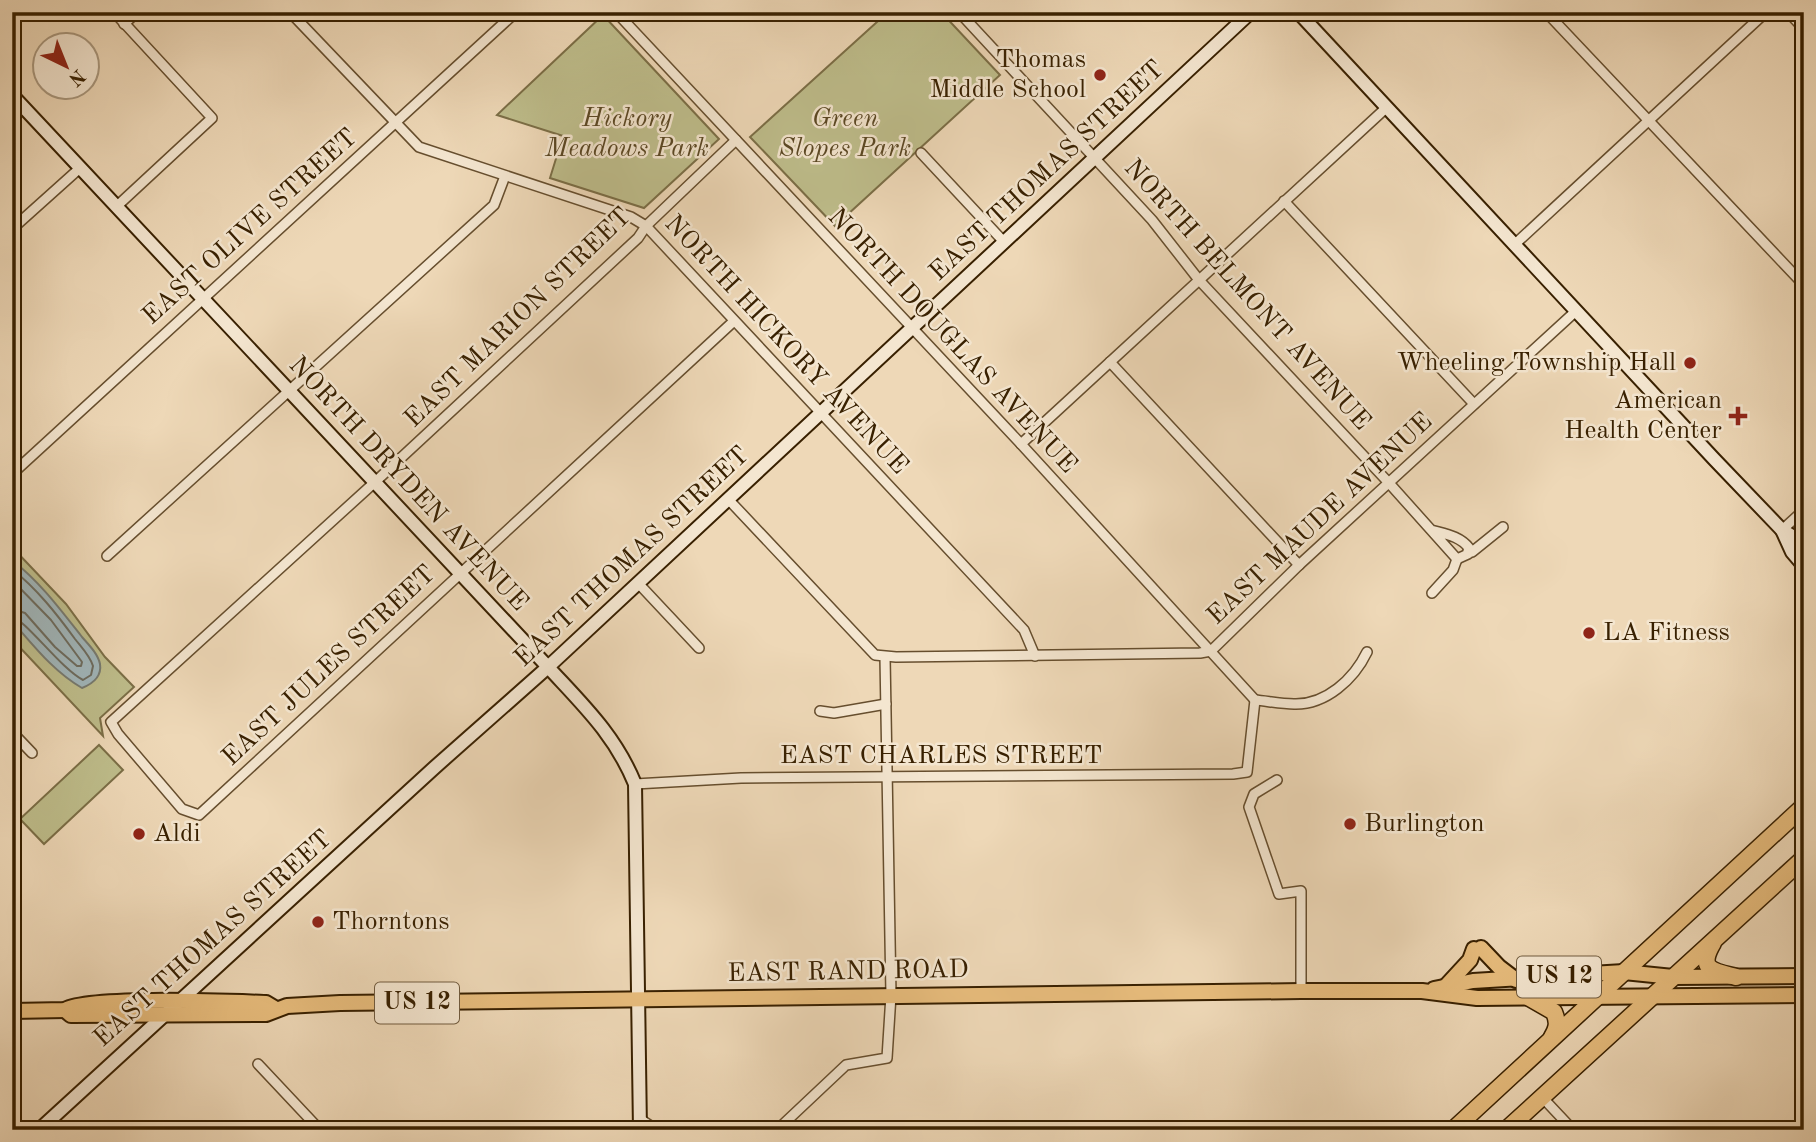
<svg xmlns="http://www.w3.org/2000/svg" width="1816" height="1142" font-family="'Old Standard TT',serif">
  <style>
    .green { fill: #bebd8b; stroke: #7b6e46; stroke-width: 2 }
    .water { fill: #a0b6bb; stroke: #767a70; stroke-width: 2 }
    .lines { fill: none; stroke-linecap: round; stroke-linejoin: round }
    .shore { stroke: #6c6b5e; stroke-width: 2 }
    .street-casing { stroke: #664e2e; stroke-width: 12 }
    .secondary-casing { stroke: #382000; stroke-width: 16 }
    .primary-casing { stroke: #382000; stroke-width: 18 }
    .highway-casing { stroke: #382000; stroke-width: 19 }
    .street { stroke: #f4e6d0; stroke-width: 9 }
    .secondary { stroke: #f4e6d0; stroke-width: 12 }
    .primary { stroke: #e7bc7c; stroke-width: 14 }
    .highway { stroke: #e7bc7c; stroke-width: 16 }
    .poi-dot { fill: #8f2418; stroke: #f4e6d0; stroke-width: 2.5 }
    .labels { text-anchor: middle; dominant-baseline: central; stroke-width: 5; stroke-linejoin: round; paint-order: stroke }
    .shield { fill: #f4e6d0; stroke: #705b3e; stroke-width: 2 }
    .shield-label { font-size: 24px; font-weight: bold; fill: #382000 }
    .poi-label { font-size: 26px; fill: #382000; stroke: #f4e6d0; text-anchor: start }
    .park-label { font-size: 26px; font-style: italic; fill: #5a4723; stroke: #f4e6d0 }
    .street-label { font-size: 26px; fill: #382000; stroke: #f4e6d0 }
  </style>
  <rect width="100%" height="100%" fill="#eed8b7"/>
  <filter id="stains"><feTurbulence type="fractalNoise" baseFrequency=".00286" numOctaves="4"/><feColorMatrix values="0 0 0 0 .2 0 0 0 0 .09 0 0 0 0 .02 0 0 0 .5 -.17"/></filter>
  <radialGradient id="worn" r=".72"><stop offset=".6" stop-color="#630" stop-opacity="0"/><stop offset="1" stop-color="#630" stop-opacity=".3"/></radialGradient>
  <g class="green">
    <polygon points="888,12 941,12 1000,75 835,226 750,137"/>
    <polygon points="603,15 719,139 644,208 550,178 563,136 497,115"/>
    <polygon points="12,547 66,604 105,657 134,687 100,718 103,736 12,639"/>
    <polygon points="99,745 123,770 44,844 20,819"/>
    <polygon points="625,1121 638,1130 490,1130 487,1126"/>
  </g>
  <path class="water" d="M12,560C40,582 60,609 82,637C89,645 98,654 100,664C102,677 92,684 82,688C53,671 34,646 12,621Z"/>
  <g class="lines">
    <g class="shore">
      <path d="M12,569C37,589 56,613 75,639C82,648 90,656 93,666L91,675L83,680C61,669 25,619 12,617"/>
      <polyline points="12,580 51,620 82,662 81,666 77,666 55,647 25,613 12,609"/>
    </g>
    <g class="street-casing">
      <g id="street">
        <polyline points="114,12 212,118 116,207"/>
        <polyline points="290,12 419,147 631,217 646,226 1024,630 1035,656"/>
        <polyline points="616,12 1021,444 1255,700"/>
        <path d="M959,12L1152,220L1199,280L1389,483L1457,559L1468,554L1469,548C1460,536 1445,534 1431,530"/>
        <polyline points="1546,12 1804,285"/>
        <polyline points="1788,12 1804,29"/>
        <polyline points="124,24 137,12"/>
        <polyline points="921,153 1004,242"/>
        <polyline points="1284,201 1474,404"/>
        <polyline points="12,229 80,168"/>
        <polyline points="1514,245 1766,12"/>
        <polyline points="734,321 199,815 182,809 118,734 111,722 375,482 638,238 646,226 736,140"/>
        <polyline points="1110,362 1299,565"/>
        <polyline points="1021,444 1386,108"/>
        <polyline points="12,474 516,12"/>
        <polyline points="728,499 875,655 896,657 1200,653 1211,651 1299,565 1576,311"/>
        <polyline points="1782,530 1804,510"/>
        <polyline points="1468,551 1472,552 1503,527"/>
        <polyline points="107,556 494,205 505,176"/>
        <polyline points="638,583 699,648"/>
        <polyline points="1432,593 1453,570 1457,559"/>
        <path d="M1255,700C1267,701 1281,704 1294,704C1326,705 1354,679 1367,652"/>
        <polyline points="820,711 834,713 886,704"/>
        <polyline points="12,732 32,753"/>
        <polyline points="1277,780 1254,794 1249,807 1279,894 1301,891 1301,991"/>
        <polyline points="635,784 741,778 1233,774 1247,772 1255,700"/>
        <polyline points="258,1064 320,1130"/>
        <polyline points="1542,1097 1573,1130"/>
        <polyline points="640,1119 657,1130"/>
        <polyline points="777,1130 846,1065 887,1058 891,995 885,657"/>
      </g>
    </g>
    <g class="secondary-casing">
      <g id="secondary">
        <polyline points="1298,12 1714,459 1782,530 1804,543"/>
        <path d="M12,95L548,667C583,705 615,735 635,784L640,1130"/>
        <polyline points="1782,530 1792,552 1804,566"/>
        <polyline points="39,1130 434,768 548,667 1251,12"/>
      </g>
    </g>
    <g class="primary-casing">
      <g id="primary">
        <polyline points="1481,948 1499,967 1516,980"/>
        <polyline points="1446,986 1470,960 1474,949"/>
        <polyline points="1434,989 1473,981 1624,972 1673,977 1804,976"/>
        <polyline points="65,1010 71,1015 266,1014 287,1006 340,1003 1301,991 1422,991 1477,998 1804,995"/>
        <path d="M12,1011L65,1010C82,996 235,1002 266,1003L276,1009"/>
      </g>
    </g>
    <g class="highway-casing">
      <g id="highway">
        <path d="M1713,943C1697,970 1713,971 1736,977"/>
        <path d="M1528,997L1554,1012C1558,1022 1558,1027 1552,1037"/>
        <polyline points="1453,1130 1804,806"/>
        <polyline points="1506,1130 1804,858"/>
      </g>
    </g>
    <use href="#street" class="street"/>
    <use href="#secondary" class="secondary"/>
    <use href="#primary" class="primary"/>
    <use href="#highway" class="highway"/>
  </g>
  <g class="poi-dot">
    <circle cx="1100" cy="75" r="7"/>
    <circle cx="1690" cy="363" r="7"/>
    <path d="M1734.5 405.5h7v7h7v7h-7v7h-7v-7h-7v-7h7z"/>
    <circle cx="1589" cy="633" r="7"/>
    <circle cx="1350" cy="824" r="7"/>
    <circle cx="139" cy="834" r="7"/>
    <circle cx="318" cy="922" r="7"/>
  </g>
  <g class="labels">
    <g class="shield">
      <rect x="1517" y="956.5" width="84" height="41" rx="5"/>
      <rect x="375" y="982.5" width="84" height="41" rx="5"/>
    </g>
    <g class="shield-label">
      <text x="1559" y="977">US 12</text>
      <text x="417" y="1003">US 12</text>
    </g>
    <g class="poi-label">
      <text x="1086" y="60" text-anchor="end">Thomas<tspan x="1086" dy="30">Middle School</tspan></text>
      <text x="1676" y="363" text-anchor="end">Wheeling Township Hall</text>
      <text x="1722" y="401" text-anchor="end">American<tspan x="1722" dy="30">Health Center</tspan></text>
      <text x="1603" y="633">LA Fitness</text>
      <text x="1364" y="824">Burlington</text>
      <text x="153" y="834">Aldi</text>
      <text x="332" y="922">Thorntons</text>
    </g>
    <g class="park-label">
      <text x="627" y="119">Hickory<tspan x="627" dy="30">Meadows Park</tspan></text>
      <text x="845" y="119">Green<tspan x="845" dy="30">Slopes Park</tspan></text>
    </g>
    <g class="street-label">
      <text transform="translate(1047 171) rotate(-43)">EAST THOMAS STREET</text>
      <text transform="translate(250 227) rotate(-42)">EAST OLIVE STREET</text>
      <text transform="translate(1247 295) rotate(48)">NORTH BELMONT AVENUE</text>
      <text transform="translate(518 318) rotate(-44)">EAST MARION STREET</text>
      <text transform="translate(952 341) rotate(47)">NORTH DOUGLAS AVENUE</text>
      <text transform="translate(786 345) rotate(47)">NORTH HICKORY AVENUE</text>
      <text transform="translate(408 484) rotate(47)">NORTH DRYDEN AVENUE</text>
      <text transform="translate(1320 519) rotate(-43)">EAST MAUDE AVENUE</text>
      <text transform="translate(632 557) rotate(-43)">EAST THOMAS STREET</text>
      <text transform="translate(329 666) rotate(-43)">EAST JULES STREET</text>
      <text x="941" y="756">EAST CHARLES STREET</text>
      <text transform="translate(213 939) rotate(-42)">EAST THOMAS STREET</text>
      <text transform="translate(848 972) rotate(-1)">EAST RAND ROAD</text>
    </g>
  </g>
  <rect width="1816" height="1142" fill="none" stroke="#eed8b7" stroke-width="42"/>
  <rect x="14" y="14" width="1788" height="1114" fill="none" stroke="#382000" stroke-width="3.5"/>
  <rect x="21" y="21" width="1774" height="1100" fill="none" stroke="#382000" stroke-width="2"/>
  <g transform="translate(66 66) rotate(137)"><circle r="33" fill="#f4e6d0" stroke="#a9977d" stroke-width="2"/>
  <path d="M0-5L12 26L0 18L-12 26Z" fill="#8f2418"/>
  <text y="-10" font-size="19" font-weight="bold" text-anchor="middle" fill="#382000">N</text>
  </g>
  <rect width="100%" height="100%" filter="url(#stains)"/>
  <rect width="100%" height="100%" fill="url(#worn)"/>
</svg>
